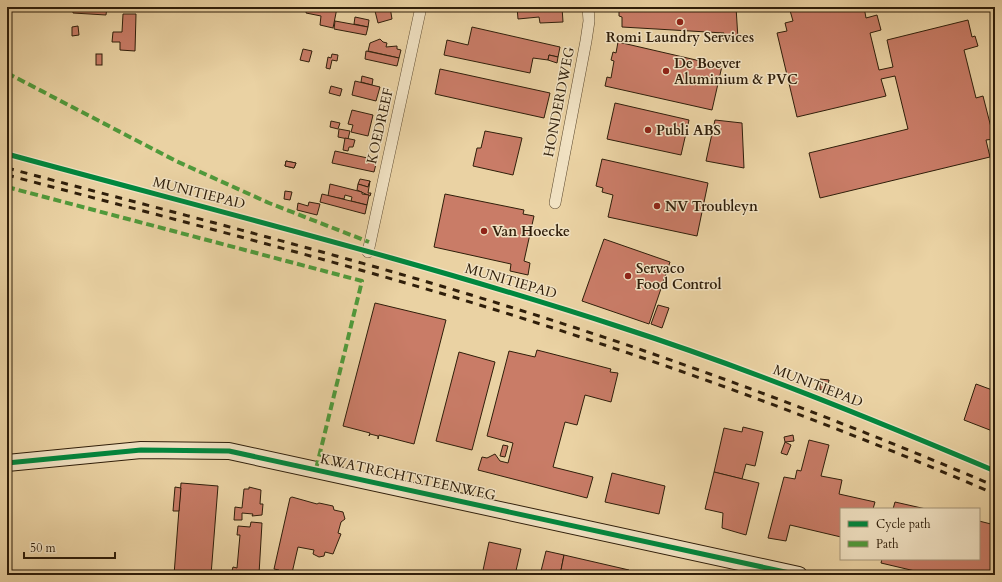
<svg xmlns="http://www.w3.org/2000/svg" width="1002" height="582" font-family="Cardo,serif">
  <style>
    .building { fill: #c97c67; stroke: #2f1e0a }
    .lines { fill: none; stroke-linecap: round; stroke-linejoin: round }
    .street-casing { stroke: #5e4b30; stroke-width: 12 }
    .secondary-casing { stroke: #2f1e0a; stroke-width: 18 }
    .street { stroke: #f1e2c3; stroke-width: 11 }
    .secondary { stroke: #f1e2c3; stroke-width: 16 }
    .rail { stroke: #2f1e0a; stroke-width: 3; stroke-dasharray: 7 7; stroke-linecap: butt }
    .quiet { stroke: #509a3b; stroke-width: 4; stroke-dasharray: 8 4; stroke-linecap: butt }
    .cycleway-casing { stroke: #f1e2c3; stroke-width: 8 }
    .cycleway { stroke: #00873e; stroke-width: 5 }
    .poi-dot { fill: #8f2418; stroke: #f1e2c3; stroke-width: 1.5 }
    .labels { text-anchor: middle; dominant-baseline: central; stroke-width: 3; stroke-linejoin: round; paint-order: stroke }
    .poi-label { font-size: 14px; font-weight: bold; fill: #2f1e0a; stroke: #f1e2c3; text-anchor: start }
    .street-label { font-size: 14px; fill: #2f1e0a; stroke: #f1e2c3 }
  </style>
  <rect width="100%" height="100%" fill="#ead2a3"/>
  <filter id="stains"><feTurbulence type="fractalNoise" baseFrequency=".005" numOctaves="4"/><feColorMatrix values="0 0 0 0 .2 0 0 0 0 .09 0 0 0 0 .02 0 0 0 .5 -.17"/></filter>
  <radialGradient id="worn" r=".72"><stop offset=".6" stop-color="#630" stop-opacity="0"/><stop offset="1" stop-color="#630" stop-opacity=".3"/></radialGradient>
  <g class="building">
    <polygon points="73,7 107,7 106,15 73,13"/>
    <polygon points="307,7 337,8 333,28 320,25 321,16 306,13"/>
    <polygon points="374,7 390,7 392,19 378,23"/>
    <polygon points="517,7 562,7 563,22 540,23 539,17 518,19"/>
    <polygon points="619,7 736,7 738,39 723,39 724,33 622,27 622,17 619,16"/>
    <polygon points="789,7 864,7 866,18 877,15 881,30 870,33 879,70 893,67 887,40 968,20 972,37 975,36 978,46 964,50 976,98 983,96 994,139 986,140 990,157 820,198 809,153 908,129 895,76 881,79 886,96 797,117 777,33 787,31 785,23 793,21"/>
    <polygon points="123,14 136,14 135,51 120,50 120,42 112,42 113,32 122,32"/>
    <polygon points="355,17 369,20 368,27 354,24"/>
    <polygon points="335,21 368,27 366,35 334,29"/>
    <polygon points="78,26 79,35 72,36 72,27"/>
    <polygon points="472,27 560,47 558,57 549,55 548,60 533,58 530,73 444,55 447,40 468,45"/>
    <polygon points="380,39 383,42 387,43 386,47 397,46 397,49 401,50 399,58 368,51 370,43"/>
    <polygon points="618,42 722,66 712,110 605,86 607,77 611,78 614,61 611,60 613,52 616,53"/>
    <polygon points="303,49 312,51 309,62 300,60"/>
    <polygon points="366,51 399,58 397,66 365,59"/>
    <rect x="96" y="54" width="6" height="11"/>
    <polygon points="332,54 338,55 337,61 332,60 330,69 326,68 328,57 331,58"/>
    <polygon points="549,55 558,57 557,63 548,60"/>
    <polygon points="440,69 550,93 544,118 435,94"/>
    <polygon points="362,76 373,79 372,85 361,82"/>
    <polygon points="355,81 380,87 376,101 352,95"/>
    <polygon points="331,86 342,89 340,96 329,93"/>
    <polygon points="615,103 689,120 681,155 607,139"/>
    <polygon points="352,110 373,115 368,136 351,132 353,125 348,124"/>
    <polygon points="715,120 742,123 744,168 706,161"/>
    <polygon points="331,121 340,123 338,129 330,127"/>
    <polygon points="339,129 350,131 348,139 338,137"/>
    <polygon points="485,131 522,138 513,175 473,166 477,148 481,148"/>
    <polygon points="345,138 355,140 353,147 349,147 348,151 343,150"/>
    <polygon points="335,151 377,160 374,172 332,163"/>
    <polygon points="602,159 708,183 697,236 608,217 613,195 602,192 603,188 596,186"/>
    <polygon points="286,161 296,163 294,168 285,166"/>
    <polygon points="286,161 296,163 294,168 285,166"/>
    <polygon points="360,179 370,181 368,187 358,184"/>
    <polygon points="370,181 368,193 371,193 370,196 357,190 358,184 368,187"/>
    <polygon points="330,184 362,192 362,194 369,195 367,205 351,201 352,197 345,195 344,199 328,196"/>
    <polygon points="285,191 292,192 290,200 284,199"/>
    <polygon points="322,194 367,205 365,214 320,202"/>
    <polygon points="445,194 524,210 523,214 534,216 524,261 530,263 528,275 510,271 511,264 434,247"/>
    <polygon points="309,202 320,204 317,215 297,210 298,203 308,206"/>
    <polygon points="604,239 670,262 649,324 582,301"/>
    <polygon points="375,303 446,320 414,444 379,435 378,439 378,436 370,434 369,436 370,433 343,426"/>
    <polygon points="658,305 669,308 662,328 651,324"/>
    <polygon points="537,350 611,369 610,372 618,373 611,402 585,395 577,425 565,422 553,467 593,477 587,498 478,470 482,457 487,458 495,454 500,461 508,463 513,443 487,436 509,351 535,357"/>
    <polygon points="459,352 495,362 472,450 436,441"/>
    <polygon points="820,379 829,380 828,385 831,386 831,390 820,390"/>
    <polygon points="976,384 995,391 995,432 964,420"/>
    <polygon points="743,427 763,432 755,466 746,464 742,479 714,472 724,428 742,432"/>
    <polygon points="793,435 794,441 785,442 784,437"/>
    <polygon points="809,440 829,445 821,476 842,480 839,494 875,502 873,509 841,509 841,537 790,525 786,541 768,538 784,477 795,479 797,470 801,471"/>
    <polygon points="785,442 791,445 787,455 781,453"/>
    <polygon points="503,445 508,446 505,457 500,456"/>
    <polygon points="714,472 759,483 746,535 722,528 723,513 705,509"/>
    <polygon points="612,473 665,486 659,514 605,502"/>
    <polygon points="181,483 218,486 211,575 174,575"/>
    <polygon points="175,487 181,488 179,511 173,511"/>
    <polygon points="249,487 261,490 260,504 263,504 262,515 252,516 253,514 242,513 242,520 234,520 235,507 242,508 244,489 249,489"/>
    <polygon points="292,497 317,504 319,503 333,506 334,510 343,512 345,519 341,522 338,533 341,534 333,554 325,552 324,556 319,557 313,554 314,550 298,547 292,573 289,573 288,575 278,575 279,570 274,569 290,498"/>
    <polygon points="895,502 926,509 893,509"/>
    <polygon points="979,521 995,525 995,575 932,575 881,563 882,559 979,559"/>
    <polygon points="251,522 262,523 259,574 241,573 241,575 231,575 233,567 237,568 240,535 237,535 238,526 250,527"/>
    <polygon points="489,542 521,549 515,575 482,575"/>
    <polygon points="546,551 564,555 560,575 540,575"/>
    <polygon points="564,555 629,570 627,575 560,575"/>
  </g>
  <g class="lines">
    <g class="street-casing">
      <g id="street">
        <polyline points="555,203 586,41 589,21 588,7"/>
        <polyline points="368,252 421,7"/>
      </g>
    </g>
    <g class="secondary-casing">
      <polyline id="secondary" points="7,463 141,450 229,451 799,575"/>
    </g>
    <use href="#street" class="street"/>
    <use href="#secondary" class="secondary"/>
    <g class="rail">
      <path d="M7,168C175,213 344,255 510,307C675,358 837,419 995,486"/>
      <path d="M7,175C158,215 310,254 460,299C642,354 821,419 995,494"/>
    </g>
    <g class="quiet">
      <polyline points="7,73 176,161 269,203 369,242"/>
      <polyline points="7,187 362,281 316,469"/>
    </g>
    <g class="cycleway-casing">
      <g id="cycleway">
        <path d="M7,154C212,210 418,261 620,327C747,368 872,419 995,471"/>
        <polyline points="7,463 141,450 229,451 799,575"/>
      </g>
    </g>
    <use href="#cycleway" class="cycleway"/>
  </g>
  <g class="poi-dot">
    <circle cx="680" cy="22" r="4"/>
    <circle cx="666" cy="71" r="4"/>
    <circle cx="648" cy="130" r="4"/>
    <circle cx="657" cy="206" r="4"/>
    <circle cx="484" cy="231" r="4"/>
    <circle cx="628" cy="276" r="4"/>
  </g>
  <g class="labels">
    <g class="poi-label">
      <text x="680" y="37" text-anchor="middle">Romi Laundry Services</text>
      <text x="674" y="63">De Boever<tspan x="674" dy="16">Aluminium &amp; PVC</tspan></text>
      <text x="656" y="130">Publi ABS</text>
      <text x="665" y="206">NV Troubleyn</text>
      <text x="492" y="231">Van Hoecke</text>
      <text x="636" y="268">Servaco<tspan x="636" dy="16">Food Control</tspan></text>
    </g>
    <g class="street-label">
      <text transform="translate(559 102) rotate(-79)">HONDERDWEG</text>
      <text transform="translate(380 126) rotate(-77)">KOEDREEF</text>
      <text transform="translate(199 193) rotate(14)">MUNITIEPAD</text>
      <text transform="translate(511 281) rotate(16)">MUNITIEPAD</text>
      <text transform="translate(818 386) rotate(21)">MUNITIEPAD</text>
      <text transform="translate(408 477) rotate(12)">KWATRECHTSTEENWEG</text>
    </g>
  </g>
  <rect width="1002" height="582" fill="none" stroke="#ead2a3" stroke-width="24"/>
  <rect x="8" y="8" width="986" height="566" fill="none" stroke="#2f1e0a" stroke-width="2"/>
  <rect x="12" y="12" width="978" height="558" fill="none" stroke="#2f1e0a"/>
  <rect x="840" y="508" width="140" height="52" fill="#f1e2c3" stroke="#a39479"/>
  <rect x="848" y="521" width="20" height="6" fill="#00873e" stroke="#a39479"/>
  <text x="876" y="528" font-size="12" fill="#2f1e0a">Cycle path</text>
  <rect x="848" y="541" width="20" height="6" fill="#509a3b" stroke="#a39479"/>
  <text x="876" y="548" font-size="12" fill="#2f1e0a">Path</text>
  <path d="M24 552v6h91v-6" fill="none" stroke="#2f1e0a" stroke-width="2"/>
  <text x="30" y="552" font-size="12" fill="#2f1e0a" stroke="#f1e2c3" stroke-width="3" paint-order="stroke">50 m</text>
  <rect width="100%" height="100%" filter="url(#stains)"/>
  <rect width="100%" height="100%" fill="url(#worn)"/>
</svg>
